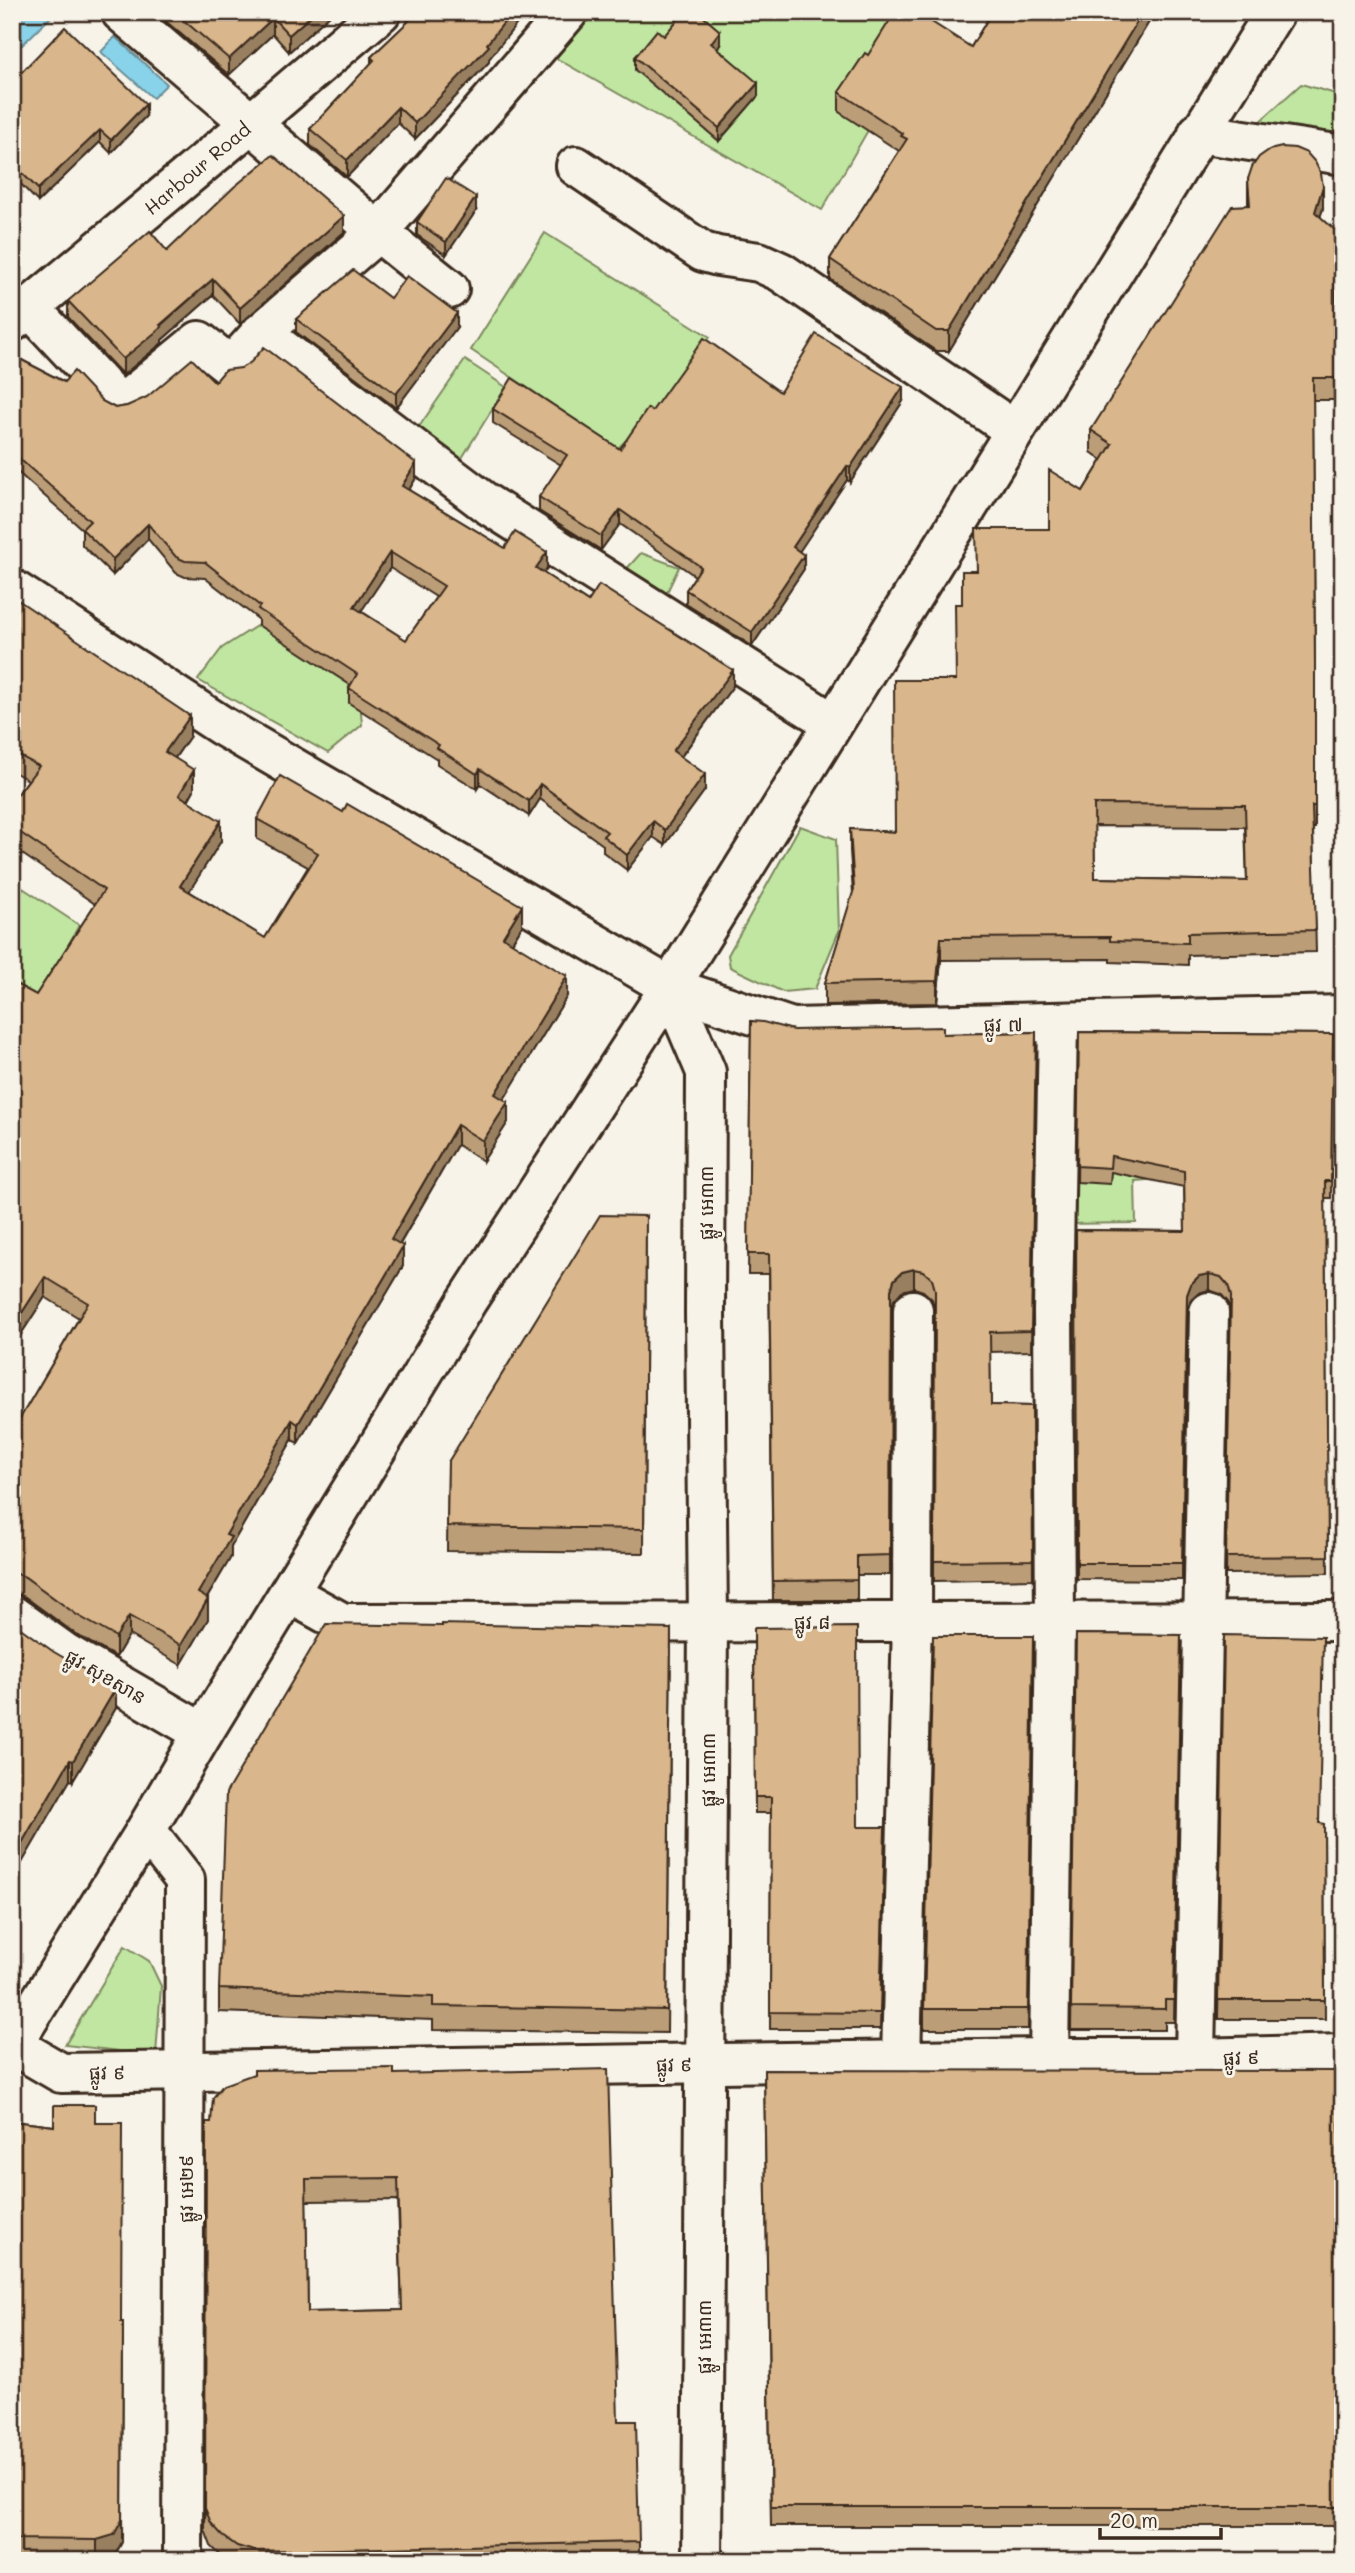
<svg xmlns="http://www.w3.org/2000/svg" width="1355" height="2573" font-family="Mali,'Noto Sans Khmer',sans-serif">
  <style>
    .green { fill: #c0e6a1; stroke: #7e8860; stroke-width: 2 }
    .water { fill: #89d3ea; stroke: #6a8f98; stroke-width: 2 }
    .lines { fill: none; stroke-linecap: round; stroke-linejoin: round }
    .minor-casing { stroke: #3b2a1e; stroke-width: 44 }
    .major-casing { stroke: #3b2a1e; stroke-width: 44 }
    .minor { stroke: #f7f3e8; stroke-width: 38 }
    .major { stroke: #f7f3e8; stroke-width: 38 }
    .wall { fill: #bb9d78; stroke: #3b2a1e; stroke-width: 2; fill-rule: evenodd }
    .shaded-wall { fill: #987f61; stroke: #3b2a1e; stroke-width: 2 }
    .building { fill: #d9b68b; stroke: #3b2a1e; stroke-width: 2; fill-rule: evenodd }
    .labels { text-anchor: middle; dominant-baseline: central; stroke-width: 6; stroke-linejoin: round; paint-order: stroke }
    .street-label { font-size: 19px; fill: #3b2a1e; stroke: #f7f3e8 }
  </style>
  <rect width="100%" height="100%" fill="#f7f3e8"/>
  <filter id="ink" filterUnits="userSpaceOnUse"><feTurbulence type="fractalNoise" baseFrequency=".0143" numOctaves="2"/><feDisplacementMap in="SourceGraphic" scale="14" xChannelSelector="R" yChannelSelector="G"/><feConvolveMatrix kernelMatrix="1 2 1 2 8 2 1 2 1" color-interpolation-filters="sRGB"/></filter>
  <g filter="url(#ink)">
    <g class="green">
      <polygon points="589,12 930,12 934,16 822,210 554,57"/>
      <polygon points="1301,84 1343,96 1343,147 1247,133"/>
      <polygon points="545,233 710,337 670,398 618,448 471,350"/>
      <polygon points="465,360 506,387 457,466 414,434"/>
      <polygon points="641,553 679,567 658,611 613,584"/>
      <polygon points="258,625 359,687 362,725 328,753 198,680 222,648"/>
      <polygon points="800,826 836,839 839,931 815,989 783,992 730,967 728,955"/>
      <polygon points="12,881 79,925 20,1036 12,1031"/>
      <polygon points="1100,1131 1148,1180 1135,1181 1136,1223 1063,1224 1060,1132"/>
      <polygon points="125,1946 149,1961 161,1986 156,2055 65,2045"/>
    </g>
    <g class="water">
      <polygon points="27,12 56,12 22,45 12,35 12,27"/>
      <polygon points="115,37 167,84 153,98 101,52"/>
    </g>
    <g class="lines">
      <g class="minor-casing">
        <g id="minor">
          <polyline points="121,12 378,232 449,289"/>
          <polyline points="1198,133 1343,155"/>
          <polyline points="576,166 703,252 718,256 759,262 781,272 1014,430"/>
          <polyline points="29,307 118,402 133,395 199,341 228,364 235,362 261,333 378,232 568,12"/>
          <polyline points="12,322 250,124 381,12"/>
          <polyline points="261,333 487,504 833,723"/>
          <polyline points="12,589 222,726 670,987 792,1028 1343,1015"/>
          <polyline points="670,987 706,1072 705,1313 708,1621 702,2561"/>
          <polyline points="289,1593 343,1623 1343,1621"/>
          <polyline points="12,1615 65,1653 203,1733"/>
          <polyline points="146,1830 185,1880 183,2561"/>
          <polyline points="13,2045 61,2073 1049,2058 1195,2058 1343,2054"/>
          <polyline points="1049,2058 1055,1621 1053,1311 1058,1024"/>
          <polyline points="1195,2058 1209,1312"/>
          <polyline points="901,2060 912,1621 913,1310"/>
        </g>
      </g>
      <g class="major-casing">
        <polyline id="major" points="12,2046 146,1830 203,1733 467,1301 670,987 1275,12"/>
      </g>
      <use href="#minor" class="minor"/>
      <use href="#major" class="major"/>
    </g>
    <g class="wall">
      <polygon points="162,12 333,12 289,52 273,34 229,75 162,18"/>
      <polygon points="407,12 526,12 489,59 489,62 415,139 398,123 347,177 310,145 310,129 371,64 371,57 407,23"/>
      <polygon points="992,12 1155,12 949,351 936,351 830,279 830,259 899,151 839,112 839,92 868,55 971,47"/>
      <polygon points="664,36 720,45 717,49 758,96 719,141 635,70 635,57"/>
      <polygon points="12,82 146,116 111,153 100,142 38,202 12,175"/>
      <path d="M1248,179L1323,208L1320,217L1335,230L1337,400H1313L1315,668V828H1313L1316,952L1188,955V965L1110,962V959L941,960L937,1003L825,1005V983L853,893L850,851V829L895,832L956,680L962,604L976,571L1049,529L1083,491L1102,460L1091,452V430L1248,205ZM1094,826L1245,827L1247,881L1095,878Z"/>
      <polygon points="476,211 446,255 417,235 417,222"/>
      <polygon points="344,232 240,324 213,295 162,340 162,343 123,375 68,317 68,301 167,251"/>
      <polygon points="390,298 457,327 396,408 296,332 296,319"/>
      <path d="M12,355L115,408L127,406L215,382L416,478L409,490L505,548L547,568L543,573L588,602L733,686L681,757L705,790L665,845L653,837L627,870L603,852V845L540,799L529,816L480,784L477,789L437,764V759L349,703V688L350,685L258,625V619L205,578L185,577L176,573L148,539L113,575L82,545V529L14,469ZM390,568L436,597L406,640L361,611Z"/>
      <polygon points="780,392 903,401 850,482 847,480 799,551 804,569 752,646 686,604 686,590 695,576 620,524 601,550 539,511 539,497 561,465 493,423 493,409 620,449 652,411"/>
      <polygon points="12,596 190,736 175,758 194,790 188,801 221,841 189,891 265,938 308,867 257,839 257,819 522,926 512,943 567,996 504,1099 508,1122 483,1161 457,1145 400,1244 403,1266 298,1443 292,1440 231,1546 231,1557 207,1598 208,1619 181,1665 129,1635 116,1657 77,1635 25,1597 15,1593 12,1594 12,1432 79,1318 45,1297 12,1348 12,982 36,995 95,904 12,847 12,802 28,780 12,771"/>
      <polygon points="751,1021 793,1030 943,1034 1036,1032 1031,1351 990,1352 991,1405 1032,1406 1033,1579 934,1581 935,1310 932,1299 923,1291 914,1288 902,1291 894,1300 891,1310 890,1575 857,1575 857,1600 773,1600 769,1274 748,1274"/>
      <polygon points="1079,1032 1333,1034 1331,1198 1325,1198 1328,1573 1226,1574 1231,1311 1228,1302 1221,1294 1209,1290 1199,1293 1191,1300 1187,1312 1182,1580 1077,1579 1076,1230 1185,1231 1184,1187 1111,1172 1110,1184 1077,1182"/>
      <polygon points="646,1216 644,1553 447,1551 448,1462"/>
      <polygon points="12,1622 116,1708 73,1781 70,1780 17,1871"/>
      <polygon points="754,1628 858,1827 885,1827 880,2029 770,2029 771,1813 755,1813"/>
      <polygon points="671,1629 667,2033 433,2030 433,2020 219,2012 219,1989"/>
      <polygon points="1076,1634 1181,1635 1174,2022 1165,2022 1165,2030 1071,2030"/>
      <polygon points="1224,1635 1319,1823 1324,1824 1325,2019 1218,2019"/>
      <polygon points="1033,1636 1028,2029 924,2029 924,2009"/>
      <polygon points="764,2070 1343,2193 1343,2266 1339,2266 1340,2395 1343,2395 1343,2526 771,2526"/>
      <path d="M394,2074L618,2421L639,2542V2561H227L223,2558L211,2546L205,2530L211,2122ZM398,2200L402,2310L308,2312L306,2201Z"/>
      <polygon points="12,2121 54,2126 95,2123 121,2322 122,2542 114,2557 101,2561 12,2561"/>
    </g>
    <g class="shaded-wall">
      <polygon points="315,12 333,12 289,52 289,35"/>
      <polygon points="512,12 526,12 489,59 489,62 415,139 415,123 487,44"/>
      <polygon points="1143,12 1155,12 949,351 949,331"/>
      <polygon points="273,18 273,34 229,75 229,59"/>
      <polygon points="720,31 720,45 711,56 711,43"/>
      <polygon points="758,83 758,96 719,141 719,128"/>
      <polygon points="146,104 146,116 111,153 111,140"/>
      <polygon points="398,107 398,123 347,177 347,160"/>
      <polygon points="100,130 100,142 38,202 38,189"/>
      <polygon points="1323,186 1323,208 1315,234 1315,212"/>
      <polygon points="476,197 476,211 446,255 446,242"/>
      <polygon points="344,216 344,232 240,324 240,308"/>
      <polygon points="213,279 213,295 162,340 162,343 123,375 123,359"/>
      <polygon points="457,313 457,327 396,408 396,394"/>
      <polygon points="903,387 903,401 850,482 850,468"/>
      <polygon points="14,454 14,469 12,473 12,457"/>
      <polygon points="416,463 416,478 402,501 402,486"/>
      <polygon points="847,466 847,480 793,561 793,547"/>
      <polygon points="620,510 620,524 601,550 601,536"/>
      <polygon points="148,524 148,539 113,575 113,559"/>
      <polygon points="390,552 390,568 354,622 354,607"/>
      <polygon points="547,552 547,568 536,584 536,568"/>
      <polygon points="804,555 804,569 752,646 752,632"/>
      <polygon points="733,670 733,686 673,767 673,751"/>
      <polygon points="190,716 190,736 165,772 165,752"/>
      <polygon points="480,769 480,784 477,789 477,774"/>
      <polygon points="194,770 194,790 179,815 179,795"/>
      <polygon points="705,774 705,790 665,845 665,830"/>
      <polygon points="540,784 540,799 529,816 529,801"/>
      <polygon points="221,821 221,841 180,906 180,886"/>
      <polygon points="653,821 653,837 627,870 627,855"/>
      <polygon points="522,906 522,926 503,957 503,937"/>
      <polygon points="941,938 941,960 937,1003 937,981"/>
      <polygon points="567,976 567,996 495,1114 495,1094"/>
      <polygon points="508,1102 508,1122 483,1161 483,1141"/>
      <polygon points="457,1125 457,1145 391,1259 391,1239"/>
      <polygon points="403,1246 403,1266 298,1443 298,1424"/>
      <polygon points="914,1269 914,1288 902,1291 894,1300 891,1310 890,1575 891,1290 894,1280 902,1272"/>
      <polygon points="1209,1274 1209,1290 1199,1293 1191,1300 1187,1312 1182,1580 1187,1295 1191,1284 1199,1276"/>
      <polygon points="45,1277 45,1297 12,1348 12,1328"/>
      <polygon points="292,1420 292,1440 231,1546 231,1557 198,1613 198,1593 226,1535"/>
      <polygon points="208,1599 208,1619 181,1665 181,1645"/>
      <polygon points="129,1616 129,1635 116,1657 116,1637"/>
      <polygon points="116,1688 116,1708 73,1781 73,1761"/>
      <polygon points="70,1760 70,1780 12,1880 12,1860"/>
      <polygon points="123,2322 122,2542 114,2557 97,2561 97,2540"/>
    </g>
    <g class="building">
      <polygon points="174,12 315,12 289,35 273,18 229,59"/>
      <polygon points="411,12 512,12 487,44 489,46 415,123 398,107 347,160 310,129 374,60 371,57 415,15"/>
      <polygon points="684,12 698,12 720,31 711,43 758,83 719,128 635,57 657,30 664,36"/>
      <polygon points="895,12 916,12 971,47 992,12 1143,12 949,331 936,331 830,259 907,139 901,136 903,134 839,92 865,53 868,55"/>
      <polygon points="65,27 146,104 111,140 100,130 38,189 12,163 12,82"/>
      <path d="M1282,147L1295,148L1307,153L1315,162L1321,174L1323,186L1315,212L1335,230L1337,378H1313L1315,668V806H1312L1316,930L1188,933V943L1110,941V937L941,938L937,981L825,983L854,889L850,829L895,832L894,680H956L955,604H962V571H977L976,529H1049V470L1083,491L1112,444L1091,430L1232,206L1250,205L1248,179L1252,167L1259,157L1269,150ZM1094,804L1245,805L1247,881L1095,878Z"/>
      <polygon points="273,155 344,216 240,308 213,279 160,325 162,327 123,359 68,301 150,231 167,251 234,187"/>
      <polygon points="446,178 476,197 446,242 417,222"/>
      <polygon points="353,270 390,298 407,276 457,313 396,394 296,319"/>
      <polygon points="816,334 903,387 850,468 847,466 793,547 804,555 752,632 686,590 701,567 620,510 601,536 539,497 567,455 493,409 512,378 620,449 648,408 652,411 704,338 780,392"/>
      <path d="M264,347L416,463L402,486L505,548L515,532L547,552L536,568L588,602L599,585L733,670L673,751L705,774L665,830L653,821L627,855L603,836L607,832L540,784L529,801L480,769L477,774L437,748L439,745L349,688L357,674L258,609L260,606L205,562L185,561L176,557L148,524L113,559L82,529L90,521L14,454L12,457V355L64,382L74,371L102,401L115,408L127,406L147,397L192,359L215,382L225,370L241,368L251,362ZM390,552L444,586L406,640L354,607Z"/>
      <polygon points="12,596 190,716 165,752 194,770 179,795 221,821 180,886 265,938 318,853 257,819 280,776 343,812 347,804 522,906 503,937 567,976 495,1094 508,1102 483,1141 457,1125 391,1239 403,1246 298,1424 292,1420 226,1535 231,1537 198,1593 208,1599 181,1645 129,1616 116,1637 77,1615 25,1577 15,1573 12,1574 12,1432 88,1303 45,1277 12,1328 12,982 36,995 104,890 12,827 12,802 39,766 12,752"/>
      <polygon points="751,1021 763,1022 793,1030 943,1027 943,1034 1036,1032 1031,1331 990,1332 991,1405 1032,1406 1033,1560 934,1561 935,1290 932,1279 923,1271 914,1269 902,1272 894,1280 891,1290 890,1555 857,1556 857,1580 773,1581 769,1254 748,1254"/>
      <polygon points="1079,1032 1333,1034 1331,1181 1325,1181 1328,1556 1226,1557 1231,1296 1228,1285 1221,1277 1209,1274 1199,1276 1191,1284 1187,1295 1182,1563 1077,1563 1076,1230 1185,1231 1184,1171 1111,1156 1110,1168 1077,1166"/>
      <polygon points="600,1215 646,1216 644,1529 447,1526 448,1462"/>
      <polygon points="12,1622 54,1652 116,1688 73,1761 70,1760 12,1860"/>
      <polygon points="326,1624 442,1626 442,1624 671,1629 667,2010 433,2006 433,1997 219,1989 226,1793"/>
      <polygon points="857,1627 858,1827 885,1827 880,2013 770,2012 771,1797 755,1797 754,1628"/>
      <polygon points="1076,1634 1181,1635 1174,2000 1165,2000 1165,2009 1071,2008"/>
      <polygon points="1224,1635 1323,1637 1319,1823 1324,1824 1325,2000 1218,2000"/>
      <polygon points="933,1636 1033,1636 1028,2009 924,2009"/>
      <path d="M394,2068V2074L608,2069L618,2421H636L639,2542L254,2551L237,2546L223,2536L211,2523L205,2508L206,2122H211L213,2098L223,2085L254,2074V2070ZM398,2178L402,2310L308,2312L306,2179Z"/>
      <polygon points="764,2070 1338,2071 1340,2193 1343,2193 1343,2246 1339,2246 1340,2395 1343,2395 1343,2507 771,2507"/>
      <polygon points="54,2105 95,2105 95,2123 122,2123 121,2322 123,2322 122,2520 114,2535 97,2540 12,2539 12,2121 54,2126"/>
    </g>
  </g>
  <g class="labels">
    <g class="street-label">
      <text transform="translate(197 168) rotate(-40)">Harbour Road</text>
      <text transform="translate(1003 1024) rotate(-1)">ផ្លូវ ៧</text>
      <text transform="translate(705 1203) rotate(-90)">ផ្លូវ អេ៣៣</text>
      <text x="812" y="1621">ផ្លូវ ៨</text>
      <text transform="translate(106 1676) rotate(30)">ផ្លូវ សុខសាន</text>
      <text transform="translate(707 1770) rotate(-90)">ផ្លូវ អេ៣៣</text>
      <text transform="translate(1241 2057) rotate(-2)">ផ្លូវ ៩</text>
      <text transform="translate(674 2064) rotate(-1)">ផ្លូវ ៩</text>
      <text transform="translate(107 2072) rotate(-1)">ផ្លូវ ៩</text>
      <text transform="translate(185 2189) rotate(-90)">ផ្លូវ អេ២៩</text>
      <text transform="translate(703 2337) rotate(-90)">ផ្លូវ អេ៣៣</text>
    </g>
  </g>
  <rect width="1355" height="2573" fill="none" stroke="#f7f3e8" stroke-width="42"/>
  <rect x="21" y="21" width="1313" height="2531" fill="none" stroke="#3b2a1e" stroke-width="2.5" filter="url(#ink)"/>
  <path d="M1100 2528v10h121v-10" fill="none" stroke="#3b2a1e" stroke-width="3.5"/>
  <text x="1110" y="2528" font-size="21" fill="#3b2a1e" stroke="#f7f3e8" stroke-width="5" paint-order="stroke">20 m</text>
</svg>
